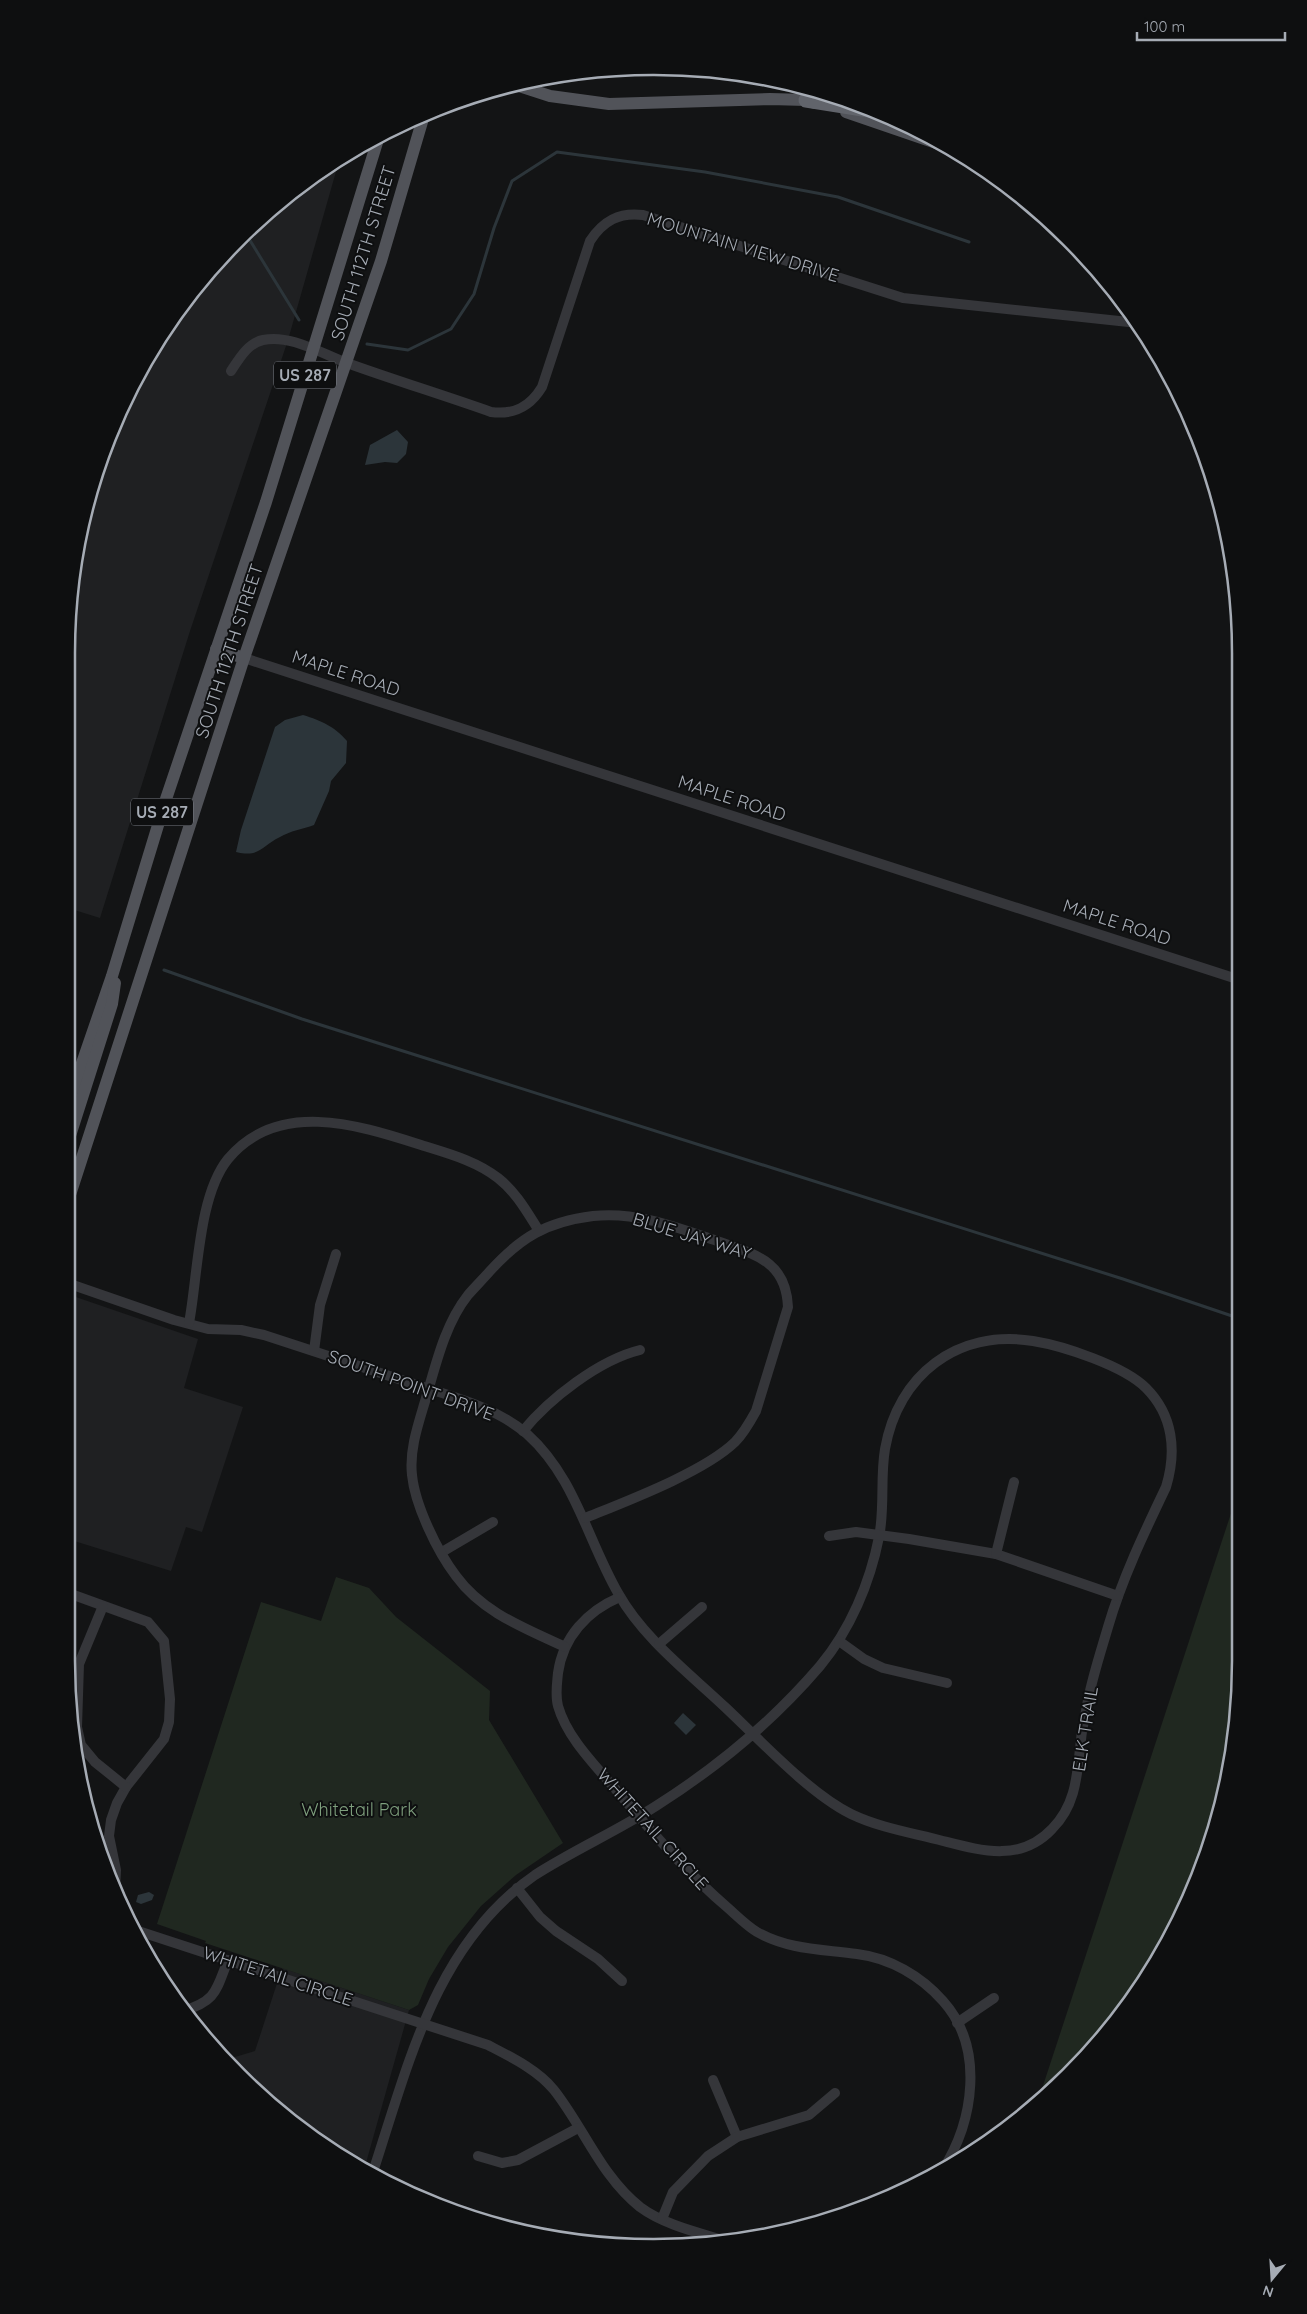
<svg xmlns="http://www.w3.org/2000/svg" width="1307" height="2314" font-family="Quicksand,sans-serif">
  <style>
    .built { fill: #1f2022 }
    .green { fill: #202820 }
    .water { fill: #2c353a }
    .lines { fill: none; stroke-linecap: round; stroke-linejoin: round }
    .stream { stroke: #2c353a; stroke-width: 3 }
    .minor { stroke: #35363a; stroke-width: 10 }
    .major { stroke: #515359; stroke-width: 12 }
    .highway { stroke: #61646b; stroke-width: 15 }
    .labels { text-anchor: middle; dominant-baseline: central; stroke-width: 4; stroke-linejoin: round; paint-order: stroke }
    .shield { fill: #0e0f10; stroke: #787d84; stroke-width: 1 }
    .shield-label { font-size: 16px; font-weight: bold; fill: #a6acb5 }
    .street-label { font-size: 18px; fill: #a6acb5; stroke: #0e0f10 }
    .park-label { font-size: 18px; fill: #7e9f7d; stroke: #0e0f10 }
    .rim { fill: none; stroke: #a6acb5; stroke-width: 2.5 }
  </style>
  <rect width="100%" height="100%" fill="#131415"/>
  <g class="built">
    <polygon points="339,161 288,340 190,631 100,918 68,908 67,615 86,501 145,360 212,266 296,187"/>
    <polygon points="70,1295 198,1339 184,1388 243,1407 202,1532 186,1527 171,1571 71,1540"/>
    <polygon points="282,1968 409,2010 364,2170 327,2149 238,2076 225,2060 255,2051"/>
  </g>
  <g class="green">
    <polygon points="1239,1489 1240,1699 1210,1849 1162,1954 1095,2047 1037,2104"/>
    <polygon points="336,1577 369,1588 396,1617 490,1691 489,1720 563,1843 516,1875 481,1906 448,1947 429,1979 418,2005 409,2010 205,1943 206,1941 157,1924 261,1602 321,1621"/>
  </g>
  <g class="water">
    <polygon points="397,430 408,442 406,454 397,463 385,462 365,465 370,445"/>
    <path d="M303,715C322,721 334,726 347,741L346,763L331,781L329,791L314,825C303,829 290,831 280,837C261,846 260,858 236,852L241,830L275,727L285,720Z"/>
    <polygon points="683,1713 696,1725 686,1735 674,1723"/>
    <polygon points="149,1892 154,1895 152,1900 141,1904 136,1902 138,1895"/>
  </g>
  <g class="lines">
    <g class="stream">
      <polyline points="550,81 551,78"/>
      <polyline points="246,234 299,320"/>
      <polyline points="367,344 408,350 451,329 474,294 494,228 512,181 557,152 705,172 838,197 969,242"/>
      <polyline points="164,970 302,1019 1123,1279 1238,1318"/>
    </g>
    <g class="minor">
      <path d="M231,371C239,359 248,343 263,340C291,334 322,354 347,363C394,380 443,395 491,412C514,415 530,407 542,387L590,241C603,221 619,212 643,215L903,298L1138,323"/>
      <polyline points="244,658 1237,979"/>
      <path d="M70,1284L174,1320L208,1329L241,1330L264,1335C314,1351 364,1368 414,1384C453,1397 496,1407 527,1434C575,1477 587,1539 618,1593C643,1638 689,1673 726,1708C761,1741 809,1793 851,1814C880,1828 913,1833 943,1841C982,1851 1021,1862 1052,1829C1077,1804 1077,1773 1081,1740C1082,1727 1086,1713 1088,1700C1093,1675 1101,1651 1108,1627C1122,1579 1144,1533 1166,1487C1177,1451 1173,1415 1146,1388C1124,1366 1064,1346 1033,1341C957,1329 898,1375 885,1449C880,1478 885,1508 879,1537C870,1583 850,1630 820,1666C773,1721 716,1768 656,1806C617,1831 574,1850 535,1875C435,1944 408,2066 372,2175"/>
      <path d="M189,1323C198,1276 198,1196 228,1159C277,1100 356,1124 418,1144C446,1153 475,1160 498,1178C516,1192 527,1212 539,1231"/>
      <polyline points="314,1351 320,1305 336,1254"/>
      <path d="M523,1431C549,1399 599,1360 640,1350"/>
      <polyline points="829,1536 856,1532 909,1539 996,1554 1118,1596"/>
      <polyline points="442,1552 493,1522"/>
      <polyline points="996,1554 1014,1482"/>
      <polyline points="71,1594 148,1622 164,1641 170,1699 169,1722 164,1739 126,1787 117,1803 111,1820 109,1836 116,1870 115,1891"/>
      <path d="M620,1597C587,1611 563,1637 558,1673C557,1684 555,1695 558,1706C567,1738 596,1766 617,1791C652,1832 687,1873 728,1908C737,1916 747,1926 757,1932C789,1950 822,1949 857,1954C890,1958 921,1976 943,2001C985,2048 974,2121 942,2171"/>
      <polyline points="103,1606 79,1664 77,1727 81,1745 95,1762 126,1787"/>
      <polyline points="839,1641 864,1659 883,1668 947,1683"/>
      <polyline points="659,1644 702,1607"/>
      <path d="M565,1647C525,1628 483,1613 456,1576C437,1551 415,1505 412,1475C409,1449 419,1422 426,1398C436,1364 445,1324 468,1295C475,1287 483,1279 490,1271C521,1237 546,1222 593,1216C637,1211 679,1228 720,1242C757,1255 786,1262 788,1307L756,1411C750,1422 744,1433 735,1442C704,1472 627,1501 585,1518"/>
      <polyline points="517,1888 540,1917 556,1931 598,1959 622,1981"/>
      <path d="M132,1929L488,2045C511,2057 538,2070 554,2090C584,2128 601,2176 640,2207C664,2225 700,2233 729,2242"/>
      <path d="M183,2011C217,2001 216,1990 228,1960"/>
      <polyline points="957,2023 994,1998"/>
      <polyline points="713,2080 737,2137"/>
      <polyline points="478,2156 502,2163 518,2160 578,2128"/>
      <polyline points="662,2219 673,2192 708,2156 737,2137 809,2115 835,2093"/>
    </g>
    <g class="major">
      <polyline points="513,84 550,96 609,104 770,99 806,100 815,103"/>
      <polyline points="846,112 951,148"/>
      <polyline points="216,649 244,658"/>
      <polyline points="69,1101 112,976 166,799 266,502 379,136"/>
      <polyline points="69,1139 112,1004 115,983"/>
      <polyline points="69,1198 244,658 381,261 424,115"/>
    </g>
    <polyline class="highway" points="806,100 869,110"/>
  </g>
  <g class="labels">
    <g class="shield">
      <rect x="274" y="361.5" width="62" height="27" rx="4"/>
      <rect x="131" y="798.5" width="62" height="27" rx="4"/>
    </g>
    <g class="shield-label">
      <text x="305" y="375">US 287</text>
      <text x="162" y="812">US 287</text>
    </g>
    <g class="street-label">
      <text transform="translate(743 247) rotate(17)">MOUNTAIN VIEW DRIVE</text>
      <text transform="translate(363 253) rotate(-73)">SOUTH 112TH STREET</text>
      <text transform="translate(229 651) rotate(-72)">SOUTH 112TH STREET</text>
      <text transform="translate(346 673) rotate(18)">MAPLE ROAD</text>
      <text transform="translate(732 798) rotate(18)">MAPLE ROAD</text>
      <text transform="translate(1117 922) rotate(18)">MAPLE ROAD</text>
      <text transform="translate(692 1236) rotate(17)">BLUE JAY WAY</text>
      <text transform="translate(411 1385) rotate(20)">SOUTH POINT DRIVE</text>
      <text transform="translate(1085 1729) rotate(-81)">ELK TRAIL</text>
      <text transform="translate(653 1829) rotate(48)">WHITETAIL CIRCLE</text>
      <text transform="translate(278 1976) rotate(18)">WHITETAIL CIRCLE</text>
    </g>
    <g class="park-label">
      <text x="359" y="1809">Whitetail Park</text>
    </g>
  </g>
  <path d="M0 0H1307V2314H0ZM653 75H654A578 578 0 0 1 1232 653V1661A578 578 0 0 1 654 2239H653A578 578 0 0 1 75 1661V653A578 578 0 0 1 653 75Z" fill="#0e0f10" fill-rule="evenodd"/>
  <path class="rim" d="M653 75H654A578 578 0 0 1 1232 653V1661A578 578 0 0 1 654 2239H653A578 578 0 0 1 75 1661V653A578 578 0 0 1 653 75Z"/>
  <g transform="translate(1272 2279) rotate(198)" stroke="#0e0f10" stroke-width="4" paint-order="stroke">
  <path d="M0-4L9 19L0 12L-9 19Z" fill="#a6acb5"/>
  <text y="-8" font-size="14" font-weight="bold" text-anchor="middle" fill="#a6acb5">N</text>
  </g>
  <path d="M1137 32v8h148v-8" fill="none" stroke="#a6acb5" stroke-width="2.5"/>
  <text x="1144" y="32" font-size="15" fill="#a6acb5" stroke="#0e0f10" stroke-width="4" paint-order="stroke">100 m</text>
</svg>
